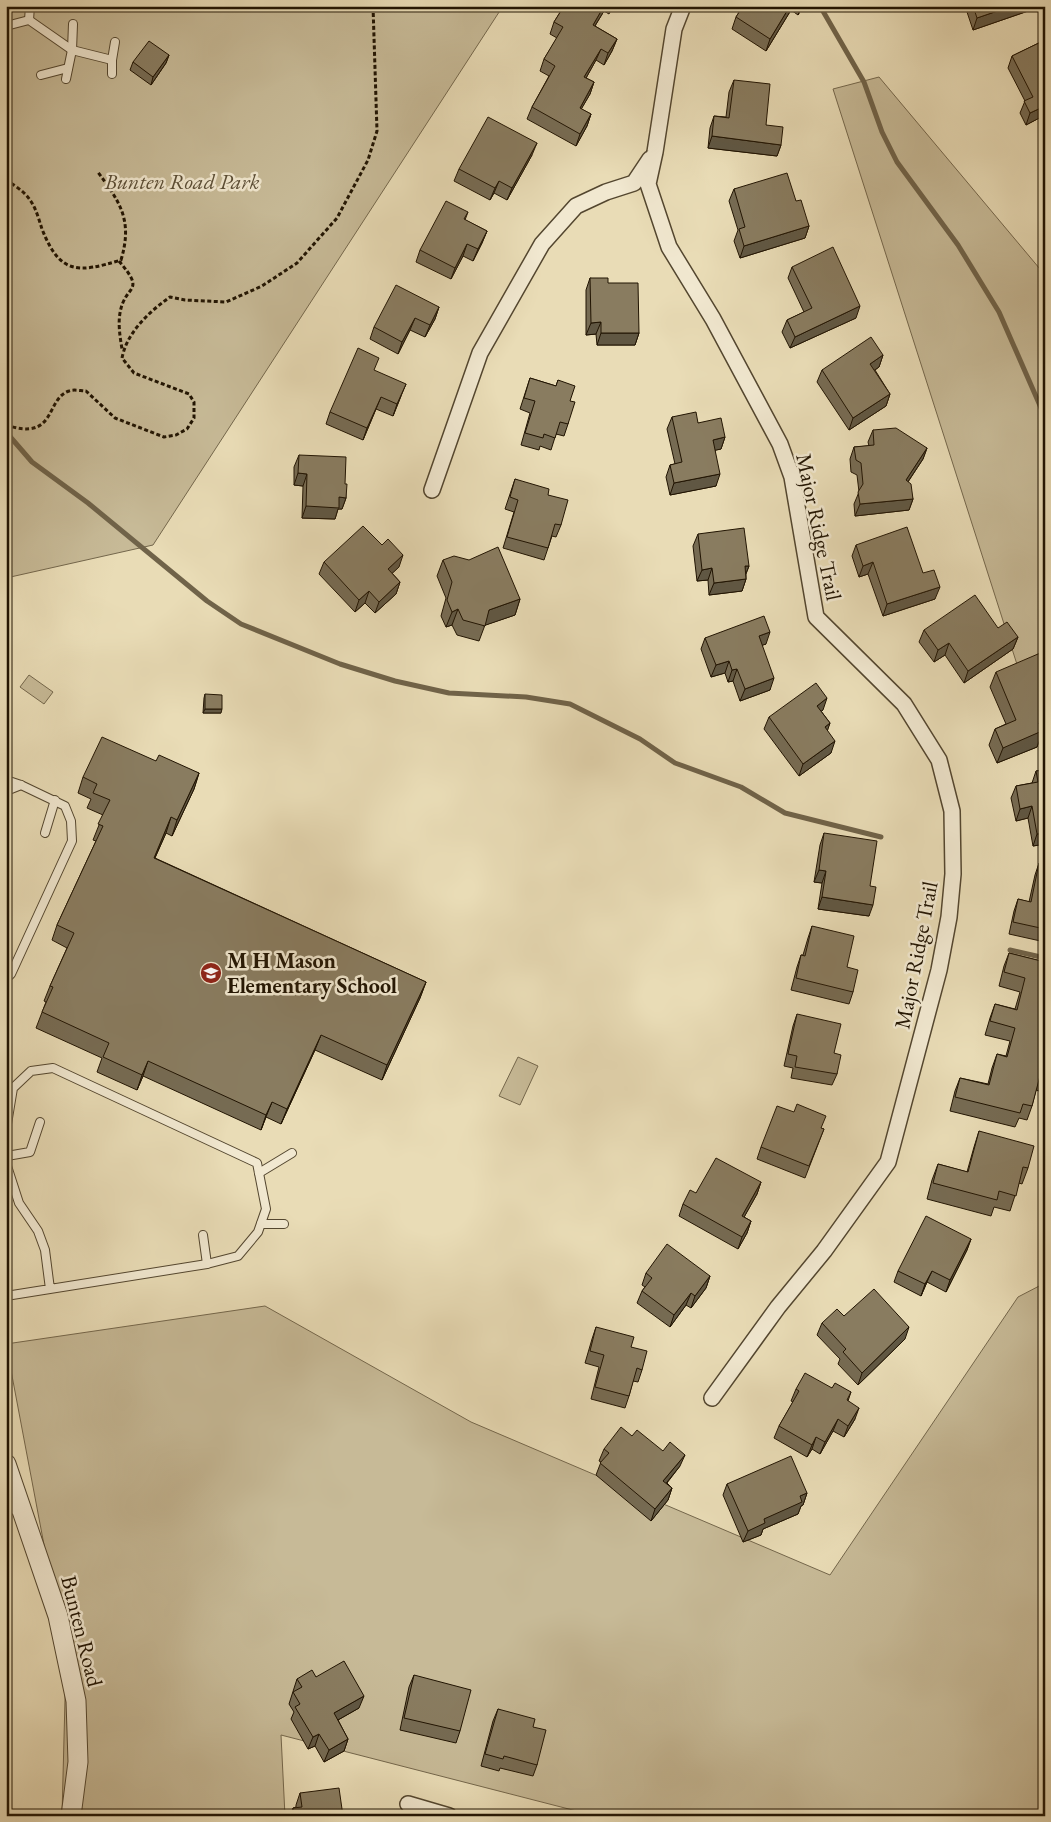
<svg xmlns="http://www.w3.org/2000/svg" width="1051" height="1822" font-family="'EB Garamond',serif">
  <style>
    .green { fill: #c7ba97; stroke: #74674c }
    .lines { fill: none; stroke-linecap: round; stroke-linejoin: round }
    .stream { stroke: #706349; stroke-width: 5 }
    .service-casing { stroke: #53462f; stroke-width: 10 }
    .minor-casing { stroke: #53462f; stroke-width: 18 }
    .tertiary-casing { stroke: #53462f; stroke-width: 21 }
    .path { stroke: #211402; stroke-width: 3; stroke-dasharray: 4 2.5; stroke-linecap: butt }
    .service { stroke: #f1e8d0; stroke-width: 8 }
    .minor { stroke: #f1e8d0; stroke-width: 15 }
    .tertiary { stroke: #f1e8d0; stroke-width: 19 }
    .wall { fill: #766b53; stroke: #211402 }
    .shaded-wall { fill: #605743; stroke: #211402 }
    .building { fill: #897c60; stroke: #211402 }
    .labels { text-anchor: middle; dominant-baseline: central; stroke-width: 5; stroke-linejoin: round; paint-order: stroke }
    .park-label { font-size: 22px; font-style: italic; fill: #5b4e36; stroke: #f1e8d0 }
    .street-label { font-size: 22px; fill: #211402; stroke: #f1e8d0 }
    .poi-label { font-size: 22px; font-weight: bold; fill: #211402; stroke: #f1e8d0; text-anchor: start }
  </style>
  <rect width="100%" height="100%" fill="#e9dcb6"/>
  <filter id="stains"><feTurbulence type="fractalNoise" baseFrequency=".004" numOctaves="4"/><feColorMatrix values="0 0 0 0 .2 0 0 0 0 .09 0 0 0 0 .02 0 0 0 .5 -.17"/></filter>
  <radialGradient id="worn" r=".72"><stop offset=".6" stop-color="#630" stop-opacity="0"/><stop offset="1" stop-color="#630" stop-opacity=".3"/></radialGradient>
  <g class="green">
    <polygon points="6,6 503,6 153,545 6,578"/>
    <polygon points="879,77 1045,275 1045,752 833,89"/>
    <polygon points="29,675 53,692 44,704 20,687"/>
    <polygon points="518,1057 538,1066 520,1105 499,1096"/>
    <polygon points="1045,1283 1045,1816 596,1816 281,1735 285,1816 62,1816 66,1661 6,1344 265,1306 471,1422 830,1575 1018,1297"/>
  </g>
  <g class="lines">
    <g class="stream">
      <polyline points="820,6 864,82 882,132 897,162 958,245 999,312 1045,417"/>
      <polyline points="6,432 32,462 88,503 207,601 241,624 340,664 395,681 449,693 526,697 570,704 640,739 675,763 741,787 785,813 881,837"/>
      <polyline points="1010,950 1045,958"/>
    </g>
    <g class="service-casing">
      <g id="service">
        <polyline points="29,20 30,6"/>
        <polyline points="6,26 29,20 72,50 112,60 112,74"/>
        <polyline points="112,60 115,42"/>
        <polyline points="41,75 68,68"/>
        <polyline points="66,79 72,50 73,24"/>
        <polyline points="6,780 21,785 65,806 71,821 72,841 11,974 6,979"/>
        <polyline points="6,791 21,785"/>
        <polyline points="45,833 55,800"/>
        <polyline points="7,1156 30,1152 40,1122"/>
        <polyline points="259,1173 292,1153"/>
        <polyline points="261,1224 284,1224"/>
        <polyline points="203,1235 207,1264"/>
        <polyline points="6,1296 207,1264 238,1256 258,1232 266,1209 257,1163 53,1068 31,1071 13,1088 7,1124 7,1166 19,1203 38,1231 45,1250 50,1289"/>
        <polyline points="6,1516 16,1501"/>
      </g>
    </g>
    <g class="minor-casing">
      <g id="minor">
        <polyline points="683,6 674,29 655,152 648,184 669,247 713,319 780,444 792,477 816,617 904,704 939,760 952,811 953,874 949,917 939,970 888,1162 824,1251 778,1307 712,1398"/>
        <polyline points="432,490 480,353 542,244 576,206 606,192 634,183 650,159"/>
        <polyline points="408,1804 449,1816"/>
      </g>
    </g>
    <g class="tertiary-casing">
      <polyline id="tertiary" points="6,1464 58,1616 76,1701 78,1762 71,1816"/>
    </g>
    <g class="path">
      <path d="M6,180C14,185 25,192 30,200C36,208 39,220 42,229C60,275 78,273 121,260C133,220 120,202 97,171"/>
      <path d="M119,261C147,294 125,283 120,313C118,324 120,337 122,349"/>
      <path d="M6,425C57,442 45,399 69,391C74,389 81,391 86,391L115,418L164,437L176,435L187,429L194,418V402L189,394L134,373L122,358C127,332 149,312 170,297L185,300L226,302L262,286L297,263L337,218L368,160L377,131L373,6"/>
    </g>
    <use href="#service" class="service"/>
    <use href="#minor" class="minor"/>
    <use href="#tertiary" class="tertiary"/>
  </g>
  <g class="wall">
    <polygon points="564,6 613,6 609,14 604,11 595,26 617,39 612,51 604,65 596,60 586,78 594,82 590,94 581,109 591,114 587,126 576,146 527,119 532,107 549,76 540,71 544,59 557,38 550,34 554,22"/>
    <polygon points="743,6 803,6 798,15 791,10 766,51 732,29 736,17"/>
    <polygon points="965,6 1032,6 1031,10 973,30"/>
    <polygon points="1045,40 1045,115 1026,125 1020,113 1025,101 1008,68 1012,56"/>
    <polygon points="169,55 166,63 151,85 130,70 133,62"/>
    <polygon points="734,80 766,125 781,145 777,156 708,148 710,128 714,116 726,117 729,92"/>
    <polygon points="532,155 507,200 494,193 490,200 454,181 459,169"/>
    <polygon points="734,189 796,201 809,226 805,238 740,258 734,241 738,230 729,201"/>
    <polygon points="468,212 465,220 487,231 482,243 473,261 463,256 451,279 416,262 420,250"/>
    <polygon points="792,267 856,318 790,348 782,332 787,320 804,312 788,278"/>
    <polygon points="590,278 608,283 639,333 635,345 597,345 596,334 586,335 586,290"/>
    <polygon points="439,307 435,319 425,337 410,330 398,354 370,339 374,327"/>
    <polygon points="883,355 879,367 875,370 890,394 886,406 849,430 817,382 822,370"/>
    <polygon points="374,371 401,396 393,416 376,409 363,440 326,424 330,412"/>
    <polygon points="530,378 556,386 558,380 570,401 568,424 564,436 556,434 551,450 540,446 539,450 521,445 530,413 520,409"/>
    <polygon points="672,417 698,423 725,437 721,449 715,450 716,486 670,495 666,477 670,465 675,464 667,429"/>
    <polygon points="873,430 927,448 923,459 908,482 913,499 909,510 855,516 854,504 859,492 857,475 851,472 850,459 854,447 869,446 868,442"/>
    <polygon points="299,455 345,484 346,498 342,509 338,509 335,519 302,518 303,486 294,485 294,467"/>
    <polygon points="515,479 548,495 561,525 556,537 552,536 544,560 503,548 514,512 505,509"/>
    <polygon points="698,534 749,566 746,574 746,579 742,591 709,595 708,580 697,581 693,546"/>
    <polygon points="856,545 923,573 935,599 883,616 868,574 859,577 852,556"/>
    <polygon points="443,560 520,599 515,615 485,625 479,641 457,635 452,625 446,627 441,616 446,598 437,576"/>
    <polygon points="324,562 399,567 392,573 400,582 396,594 375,613 365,603 355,612 319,574"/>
    <polygon points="998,628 1018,637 1013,649 964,683 945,655 934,662 919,642 924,630"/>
    <polygon points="705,638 766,644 762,645 770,690 740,701 733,681 728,682 725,673 711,677 701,649"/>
    <polygon points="996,672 1041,736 1037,747 997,763 989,745 995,729 1006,724 990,687"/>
    <polygon points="205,694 221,713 203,713 204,698"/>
    <polygon points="823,710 821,711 830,723 827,730 831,753 799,776 764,729 769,717"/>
    <polygon points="156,761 199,773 194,789 172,836 166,833 155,858 426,982 420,998 382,1080 315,1050 281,1124 266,1117 261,1130 143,1076 137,1090 97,1072 102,1058 36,1028 46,1002 44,1001 50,986 67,948 52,940 57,925 96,841 93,840 103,815 87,808 91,799 78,793 83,777"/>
    <polygon points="1045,770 1045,844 1033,846 1028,818 1016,821 1011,798 1016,786 1032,783 1036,771"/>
    <polygon points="824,833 870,886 869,916 818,909 822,883 814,882 820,845"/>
    <polygon points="1039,863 1045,864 1045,942 1009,934 1014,911 1018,899 1029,902 1035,875"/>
    <polygon points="812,926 847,967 853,992 849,1004 791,990 797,967 801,955 803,955 808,938"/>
    <polygon points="1009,953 1045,962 1041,1056 1045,1057 1045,1093 1036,1090 1032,1106 1027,1120 1019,1118 1015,1127 950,1111 955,1091 960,1078 988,1084 992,1068 997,1054 1006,1056 1010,1041 985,1035 990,1018 995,1004 1015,1009 1020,992 999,986 1004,966"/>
    <polygon points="797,1014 834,1053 837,1074 832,1085 791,1078 793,1068 784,1066 793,1026"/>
    <polygon points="821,1128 824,1129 805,1178 757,1159 761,1147"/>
    <polygon points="979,1131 1028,1168 1022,1184 1019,1183 1010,1211 994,1207 991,1216 927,1199 932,1180 938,1164 967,1172 974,1147"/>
    <polygon points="761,1182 757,1194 744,1217 751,1221 747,1233 738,1249 679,1216 683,1204 696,1193"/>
    <polygon points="971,1239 967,1250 946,1292 927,1282 921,1296 894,1282 898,1271"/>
    <polygon points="646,1273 710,1276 706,1288 691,1308 686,1305 670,1327 637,1303 642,1291 645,1287 642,1285"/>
    <polygon points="822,1323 905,1339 858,1385 838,1364 840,1359 817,1335"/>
    <polygon points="596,1327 631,1347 642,1370 638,1382 633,1381 629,1396 625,1408 591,1399 599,1367 585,1363 592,1339"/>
    <polygon points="832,1388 851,1392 848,1401 855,1419 844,1437 833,1431 820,1454 812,1449 807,1457 774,1438 779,1426 793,1402 791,1401 796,1389"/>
    <polygon points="632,1436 680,1466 667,1483 672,1488 668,1500 651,1521 596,1475 601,1462 599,1461 604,1449"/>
    <polygon points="727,1484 807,1493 803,1505 801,1506 798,1514 763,1529 761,1535 743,1542 723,1495"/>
    <polygon points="414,1675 460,1731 456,1743 400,1730 409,1687"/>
    <polygon points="316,1677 359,1708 338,1720 348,1739 344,1751 324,1762 315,1746 308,1749 291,1719 294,1712 289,1704 297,1679"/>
    <polygon points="498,1709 533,1727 537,1765 533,1776 500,1768 499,1771 481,1766 493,1721"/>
    <polygon points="300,1793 343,1816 290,1816 293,1808 296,1807 296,1805"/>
  </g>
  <g class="shaded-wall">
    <polygon points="604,6 605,6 604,11 588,37 593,25"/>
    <polygon points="790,6 793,6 791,10 766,51 770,39"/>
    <polygon points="801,6 803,6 798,15"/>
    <polygon points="1012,6 1032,6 1031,10 973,30 977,18"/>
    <polygon points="617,39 612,51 604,65 608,53"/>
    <polygon points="601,49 596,60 580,89 584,77"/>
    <polygon points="169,55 166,63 151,85 153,77"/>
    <polygon points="594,82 590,94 575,120 580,108"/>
    <polygon points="1045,106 1045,115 1026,125 1030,113"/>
    <polygon points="591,114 587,126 576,146 580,134"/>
    <polygon points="712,136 781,145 777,156 708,148"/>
    <polygon points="537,143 532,155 507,200 512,188"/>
    <polygon points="499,181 494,193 490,200 495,188"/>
    <polygon points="809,226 805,238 740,258 744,246"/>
    <polygon points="487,231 482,243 473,261 478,249"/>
    <polygon points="467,244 463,256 451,279 455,268"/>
    <polygon points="860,306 856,318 790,348 795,337"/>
    <polygon points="439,307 435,319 425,337 430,325"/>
    <polygon points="415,318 410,330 398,354 402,342"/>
    <polygon points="601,322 596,334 586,335 591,323"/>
    <polygon points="601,333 639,333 635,345 597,345"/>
    <polygon points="883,355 879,367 866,376 870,364"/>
    <polygon points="406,384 401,396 393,416 397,404"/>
    <polygon points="890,394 886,406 849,430 853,418"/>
    <polygon points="381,397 376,409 363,440 367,428"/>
    <polygon points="725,437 721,449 708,452 713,440"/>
    <polygon points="927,448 923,459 901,492 906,480"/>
    <polygon points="298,473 307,474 303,486 294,485"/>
    <polygon points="720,474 716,486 670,495 674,483"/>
    <polygon points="339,497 346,498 342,509 338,509 335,519 302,518 306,506"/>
    <polygon points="913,499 909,510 855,516 860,504"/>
    <polygon points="403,555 399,567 384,581 388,569"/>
    <polygon points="873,562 868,574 859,577 863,566"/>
    <polygon points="745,566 749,566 744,578"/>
    <polygon points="712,568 708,580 697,581 702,570"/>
    <polygon points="746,579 742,591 709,595 714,583"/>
    <polygon points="400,582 396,594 375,613 379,602"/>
    <polygon points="940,587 935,599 883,616 887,604"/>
    <polygon points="369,591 365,603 355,612 359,600"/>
    <polygon points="520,599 515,615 483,626 489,610"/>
    <polygon points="458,609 452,625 446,627 452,612"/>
    <polygon points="770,632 766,644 755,648 759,636"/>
    <polygon points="1018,637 1013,649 964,683 968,671"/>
    <polygon points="949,643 945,655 934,662 938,650"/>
    <polygon points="729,661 725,673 711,677 716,665"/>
    <polygon points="737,669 733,681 728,682 732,670"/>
    <polygon points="774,678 770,690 740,701 745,689"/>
    <polygon points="827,698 823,710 813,717 817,706"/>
    <polygon points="205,709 222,709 221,713 203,713"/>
    <polygon points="1045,721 1045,734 1041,736 1037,747 997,763 1003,748 1039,723"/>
    <polygon points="830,723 826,735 825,727"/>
    <polygon points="835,741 831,753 799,776 803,764"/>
    <polygon points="199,773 194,789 172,836 177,820"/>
    <polygon points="1032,806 1028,818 1016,821 1020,809"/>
    <polygon points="171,817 166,833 148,873 154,858"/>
    <polygon points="1045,833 1045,844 1033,846 1037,834"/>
    <polygon points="819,870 826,871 822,883 814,882"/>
    <polygon points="822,897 873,905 869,916 818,909"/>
    <polygon points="426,982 420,998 382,1080 387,1065"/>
    <polygon points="321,1035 315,1050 281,1124 287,1109"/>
    <polygon points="148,1061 143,1076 137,1090 142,1075"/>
    <polygon points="272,1102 266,1117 261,1130 266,1115"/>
    <polygon points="761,1182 757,1194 738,1228 742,1216"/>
    <polygon points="751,1221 747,1233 738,1249 742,1237"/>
    <polygon points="971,1239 967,1250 946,1292 950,1280"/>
    <polygon points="932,1271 927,1282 921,1296 925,1284"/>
    <polygon points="710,1276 706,1288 691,1308 695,1296"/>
    <polygon points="691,1293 686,1305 670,1327 674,1315"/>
    <polygon points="909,1327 905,1339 858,1385 862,1373"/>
    <polygon points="859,1408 855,1419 844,1437 848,1426"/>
    <polygon points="838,1419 833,1431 820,1454 825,1442"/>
    <polygon points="816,1437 812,1449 807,1457 812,1445"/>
    <polygon points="685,1455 680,1466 659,1492 663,1481"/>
    <polygon points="672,1488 668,1500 651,1521 655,1509"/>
    <polygon points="807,1493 803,1505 801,1506 798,1514 763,1529 761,1535 743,1542 748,1531 764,1519 800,1496"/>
    <polygon points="364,1696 359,1708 329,1725 334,1713"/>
    <polygon points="319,1734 315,1746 308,1749 313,1737"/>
    <polygon points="348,1739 344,1751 324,1762 329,1750"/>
  </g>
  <g class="building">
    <polygon points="564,6 604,6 593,25 617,39 608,53 601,49 584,77 594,82 580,108 591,114 580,134 532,107 555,66 544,59 563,27 554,22"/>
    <polygon points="743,6 790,6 770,39 736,17"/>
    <polygon points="973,6 1012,6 977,18"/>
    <polygon points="1045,40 1045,106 1030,113 1024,101 1033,97 1012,56"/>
    <polygon points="149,41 169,55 153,77 133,62"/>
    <polygon points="734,80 770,84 766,125 783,127 781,145 712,136 714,116 729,118"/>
    <polygon points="488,117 537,143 512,188 499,181 495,188 459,169"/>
    <polygon points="787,173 796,201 801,200 809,226 744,246 739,229 745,227 734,189"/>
    <polygon points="446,201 468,212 464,219 487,231 478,249 467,244 455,268 420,250"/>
    <polygon points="833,247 860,306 795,337 787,320 812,308 792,267"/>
    <polygon points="590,278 608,278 608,283 638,283 639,333 601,333 601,322 591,323"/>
    <polygon points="396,285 439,307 430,325 415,318 402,342 374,327"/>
    <polygon points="871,337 883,355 870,364 890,394 853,418 822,370"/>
    <polygon points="358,348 379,358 374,370 406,384 397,404 381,397 367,428 330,412"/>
    <polygon points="530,378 556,386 558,380 575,386 570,401 575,402 568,424 560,422 555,438 544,434 543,438 525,433 535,401 524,398"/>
    <polygon points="696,412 698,423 721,418 725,437 713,440 720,474 674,483 670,465 682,462 672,417"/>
    <polygon points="896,428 927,448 906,480 911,484 913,499 860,504 858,492 863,484 861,463 856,460 854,447 874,445 873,430"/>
    <polygon points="299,455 346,457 345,484 347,484 346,498 339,497 339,508 306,506 307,474 298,473"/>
    <polygon points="515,479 549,489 548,495 568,500 561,525 555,524 548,548 507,537 518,500 510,497"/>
    <polygon points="363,526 382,545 388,539 403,555 388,569 400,582 379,602 369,591 359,600 324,562"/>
    <polygon points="907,527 923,573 934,570 940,587 887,604 873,562 863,566 856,545"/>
    <polygon points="744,528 749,566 745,566 746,579 714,583 712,568 702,570 698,534"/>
    <polygon points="498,547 520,599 489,610 485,626 463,620 458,609 452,612 447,600 452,582 443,560 454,556 469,560"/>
    <polygon points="975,595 998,628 1007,622 1018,637 968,671 949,643 938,650 924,630"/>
    <polygon points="764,616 770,632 759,636 774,678 745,689 737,669 732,670 729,661 716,665 705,638"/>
    <polygon points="1045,651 1045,721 1039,723 1042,731 1003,748 995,729 1016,720 996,672"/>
    <polygon points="816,683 827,698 817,706 830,723 825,727 835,741 803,764 769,717"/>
    <polygon points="205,694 222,695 222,709 205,709"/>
    <polygon points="102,737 156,761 159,755 199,773 177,820 171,817 154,858 426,982 387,1065 321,1035 287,1109 272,1102 266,1115 148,1061 142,1075 103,1057 109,1043 42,1012 53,987 50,986 74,933 57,925 103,826 98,824 110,800 93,793 97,784 83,777"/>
    <polygon points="1045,770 1045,833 1037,834 1032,806 1020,809 1016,786 1038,782 1036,771"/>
    <polygon points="824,833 877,841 870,886 876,887 873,905 822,897 826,871 819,870"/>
    <polygon points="1039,863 1045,864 1045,929 1013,922 1018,899 1031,902"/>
    <polygon points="812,926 854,936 847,967 858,970 853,992 796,978 801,955 805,956"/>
    <polygon points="1009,953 1045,962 1045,1042 1041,1056 1045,1057 1045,1077 1040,1076 1032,1106 1023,1104 1020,1113 955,1097 960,1078 989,1085 997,1054 1007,1057 1015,1028 990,1021 995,1004 1017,1010 1025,978 1004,972"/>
    <polygon points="797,1014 841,1024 834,1053 841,1055 837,1074 795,1067 797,1056 788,1054"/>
    <polygon points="797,1104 826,1116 821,1128 824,1129 809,1166 761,1147 777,1106 794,1112"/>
    <polygon points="979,1131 1034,1146 1028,1168 1023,1167 1016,1196 999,1191 997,1200 933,1183 938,1164 968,1172"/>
    <polygon points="716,1158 761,1182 742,1216 751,1221 742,1237 683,1204 690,1190 696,1193"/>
    <polygon points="926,1216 971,1239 950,1280 932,1271 925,1284 898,1271"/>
    <polygon points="667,1244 710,1276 695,1296 691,1293 674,1315 642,1291 652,1278 646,1273"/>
    <polygon points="874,1289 909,1327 862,1373 843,1352 846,1349 822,1323 837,1309 844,1316"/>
    <polygon points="596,1327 634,1337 631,1347 647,1351 642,1370 637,1368 629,1396 595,1387 604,1355 590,1351"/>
    <polygon points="805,1373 832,1388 835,1383 851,1392 847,1400 859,1408 848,1426 838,1419 825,1442 816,1437 812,1445 779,1426 799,1391 796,1389"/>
    <polygon points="621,1427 632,1436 637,1430 663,1451 670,1442 685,1455 663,1481 672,1488 655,1509 600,1463 609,1453 604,1449"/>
    <polygon points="791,1456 807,1493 800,1496 802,1502 764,1519 765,1523 748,1531 727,1484"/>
    <polygon points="344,1661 364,1696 334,1713 348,1739 329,1750 319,1734 313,1737 295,1707 300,1704 293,1692 302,1687 297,1679 312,1670 316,1677"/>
    <polygon points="414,1675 471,1690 460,1731 404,1718"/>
    <polygon points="498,1709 535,1719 533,1727 546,1730 537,1765 504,1756 503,1759 485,1754"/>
    <polygon points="339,1788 343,1816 294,1816 293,1808 302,1807 300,1793"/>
  </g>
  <defs>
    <g id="school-disc" transform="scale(1.125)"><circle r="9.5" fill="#8f2418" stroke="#f1e8d0"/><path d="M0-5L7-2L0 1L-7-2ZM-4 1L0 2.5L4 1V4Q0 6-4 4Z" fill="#fff"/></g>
  </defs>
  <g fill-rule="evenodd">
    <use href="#school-disc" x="211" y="973"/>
  </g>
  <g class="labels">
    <g class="park-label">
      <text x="182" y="181">Bunten Road Park</text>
    </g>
    <g class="street-label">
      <text transform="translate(819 527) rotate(78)">Major Ridge Trail</text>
      <text transform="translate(916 955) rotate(-79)">Major Ridge Trail</text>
      <text transform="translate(82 1631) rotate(76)">Bunten Road</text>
    </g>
    <g class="poi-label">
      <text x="227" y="960">M H Mason<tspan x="227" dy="25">Elementary School</tspan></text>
    </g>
  </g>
  <rect width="1051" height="1822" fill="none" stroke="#e9dcb6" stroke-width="25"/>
  <rect x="8" y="8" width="1036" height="1807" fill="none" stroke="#211402" stroke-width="2.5"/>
  <rect x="12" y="12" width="1026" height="1797" fill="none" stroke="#211402"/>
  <rect width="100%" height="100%" filter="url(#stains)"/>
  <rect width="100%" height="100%" fill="url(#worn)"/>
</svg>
